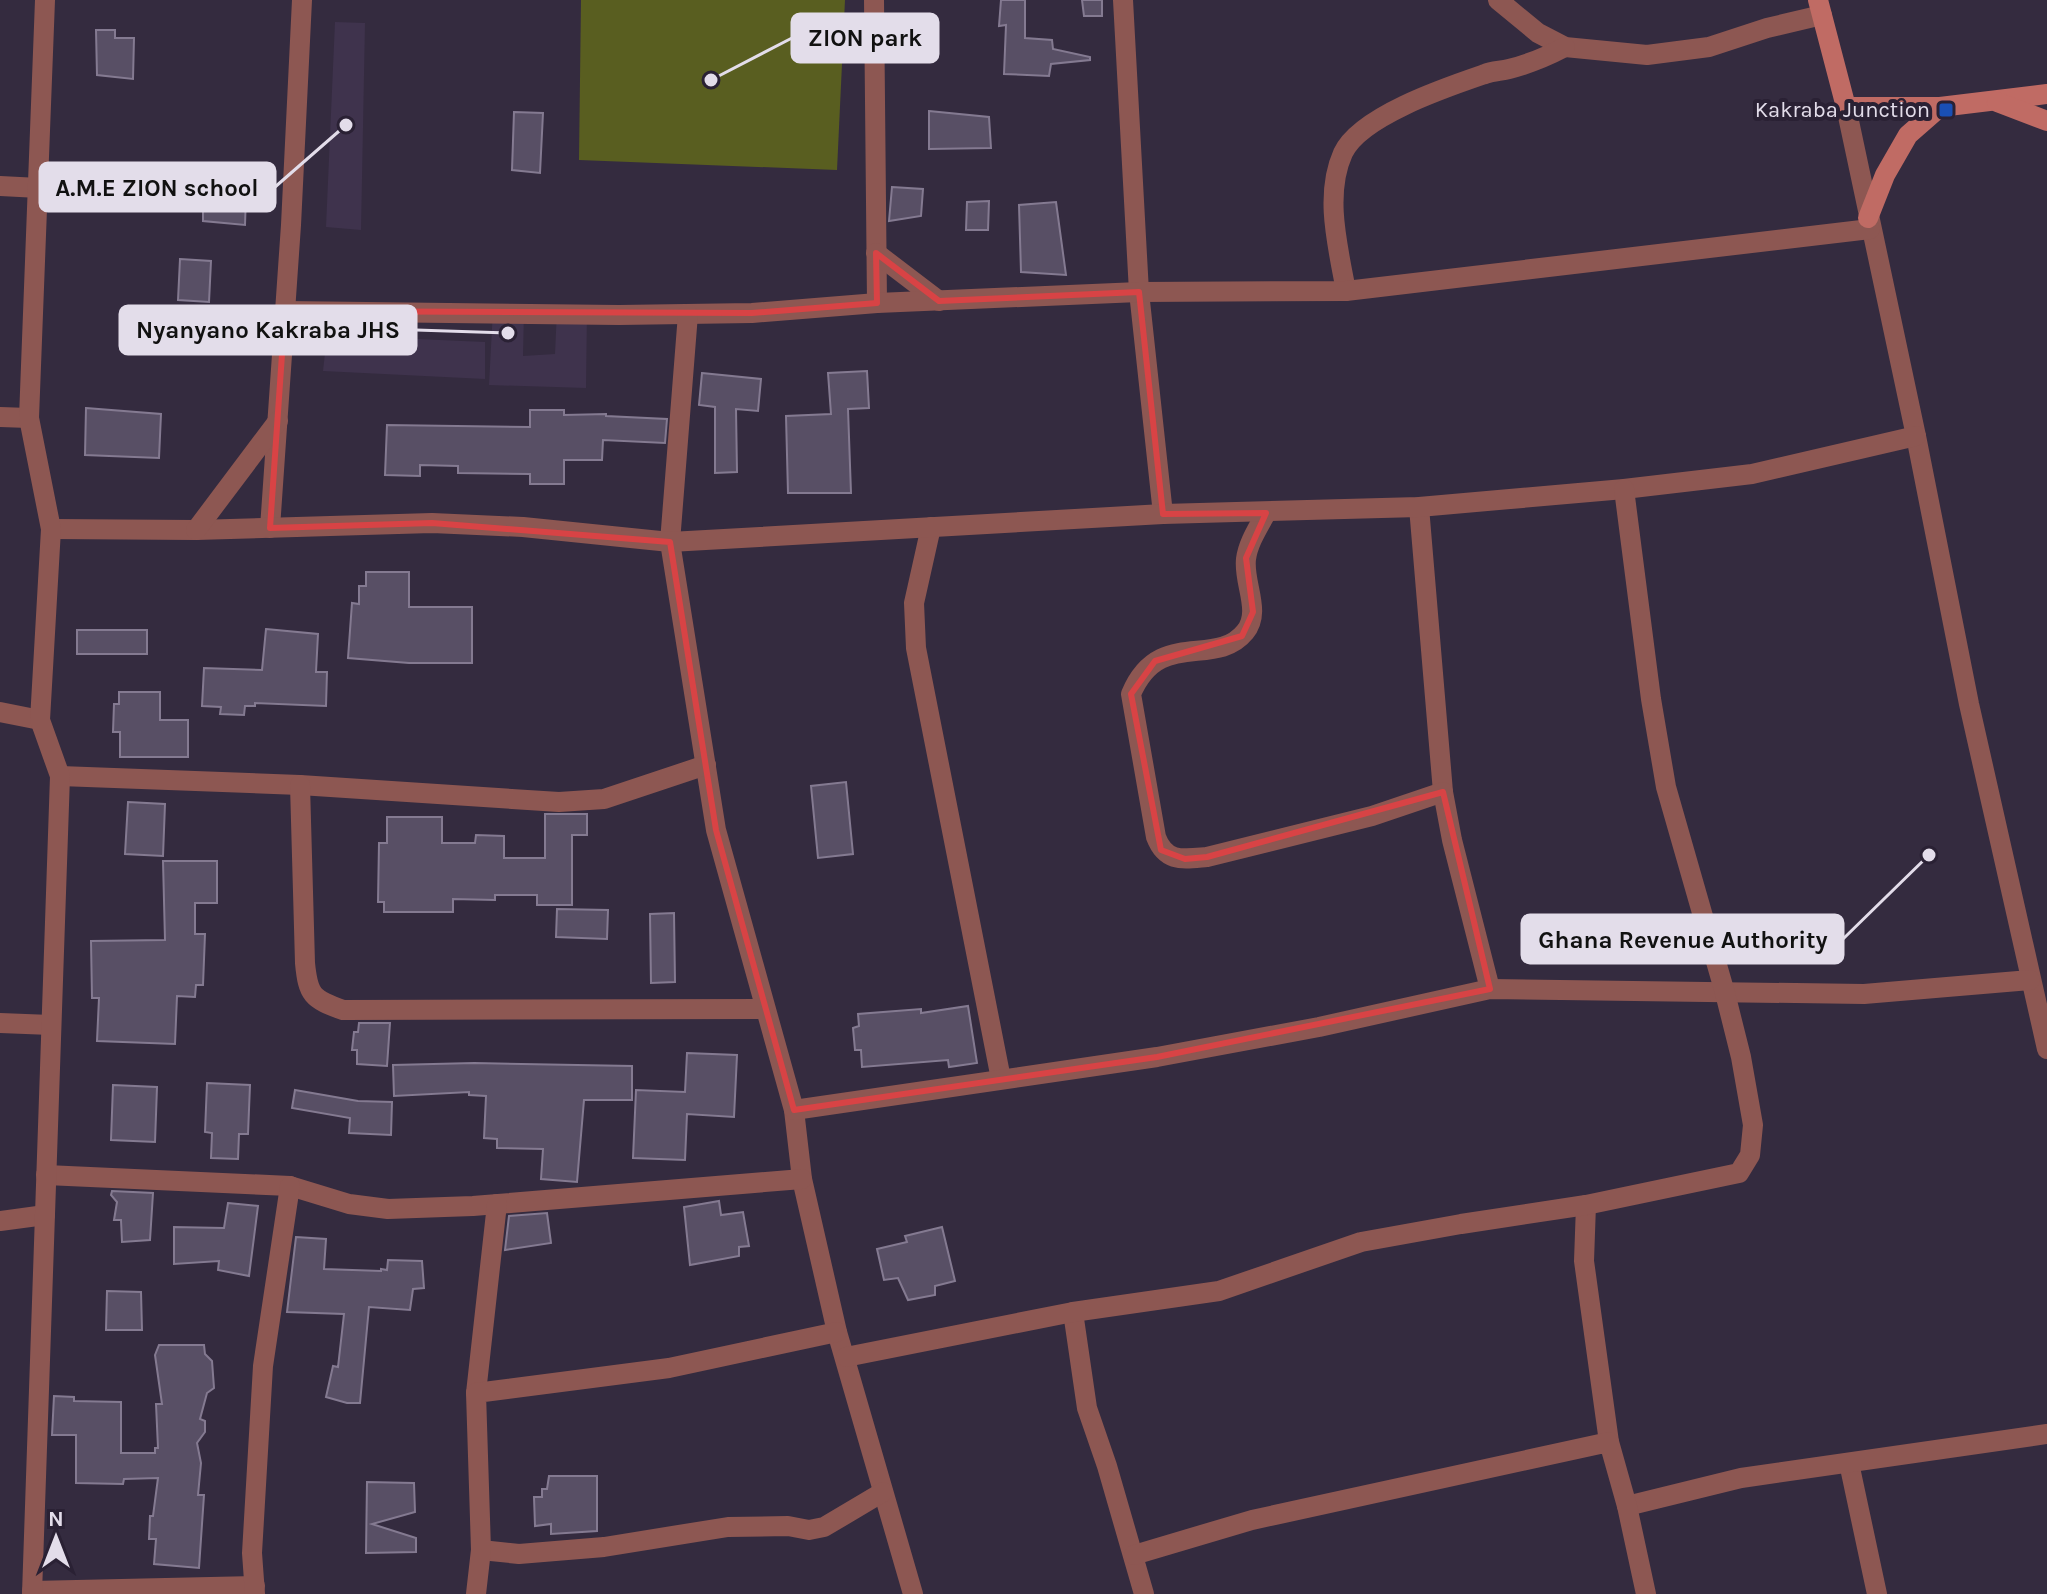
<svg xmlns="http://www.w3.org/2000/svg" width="2047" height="1594" font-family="Karla,sans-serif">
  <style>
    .built { fill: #3f334d }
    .green { fill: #595e20 }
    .building { fill: #584f65; stroke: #847a91; stroke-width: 2 }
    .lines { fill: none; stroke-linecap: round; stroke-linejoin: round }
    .street { stroke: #8d5752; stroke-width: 20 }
    .secondary { stroke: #c06b64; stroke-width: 20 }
    .marked { fill: none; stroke: #d84345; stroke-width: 6; stroke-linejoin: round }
    .transit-dot { fill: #1a4fb4; stroke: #2a2134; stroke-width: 3 }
    .labels { text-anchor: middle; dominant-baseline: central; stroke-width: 8; stroke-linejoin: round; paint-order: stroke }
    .poi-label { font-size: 22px; fill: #e3ddea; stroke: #2a2134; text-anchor: end }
    .leader { fill: none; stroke: #e3ddea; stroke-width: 3 }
    .callout-dot { fill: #e3ddea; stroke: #2a2134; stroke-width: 3 }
    .callout { fill: #e3ddea; stroke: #e3ddea; stroke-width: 3 }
    .callout-label { font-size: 24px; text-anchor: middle; font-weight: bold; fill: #111 }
  </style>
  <rect width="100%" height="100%" fill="#342b3f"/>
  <g class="built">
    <polygon points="335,22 365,23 361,230 326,227"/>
    <polygon points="493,309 524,311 523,356 555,354 557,310 587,311 586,388 489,385"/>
    <polygon points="327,335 485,342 485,379 323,371"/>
  </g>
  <polygon class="green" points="581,0 845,0 837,170 579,160"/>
  <g class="building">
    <polygon points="1001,0 1025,0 1025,38 1052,40 1053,49 1090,57 1090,60 1051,64 1049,76 1004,74 1006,25 999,26"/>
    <polygon points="1082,0 1102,0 1102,16 1084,16"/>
    <polygon points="96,30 115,30 115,38 134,38 133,79 97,75"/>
    <polygon points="929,111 989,117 991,148 929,149"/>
    <polygon points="514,112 543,113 540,173 512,170"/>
    <polygon points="892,187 923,189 921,216 889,221"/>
    <polygon points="203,192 246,195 245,225 203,221"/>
    <polygon points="989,201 988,230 966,230 967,202"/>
    <polygon points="1056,202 1066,275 1021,272 1019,205"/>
    <polygon points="180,259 211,261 209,302 178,300"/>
    <polygon points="867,371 869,408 848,409 851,493 788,493 786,416 831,414 828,373"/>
    <polygon points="702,373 761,379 758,411 736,409 737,472 715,473 715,407 699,405"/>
    <polygon points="86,408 161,414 159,458 85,455"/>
    <polygon points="530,410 564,410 564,415 606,414 606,416 667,419 665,443 603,440 602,460 564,460 564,484 530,484 530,474 458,473 458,466 420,465 420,476 385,475 387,425 530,427"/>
    <polygon points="366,572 409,572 409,607 472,607 472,663 409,663 348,658 352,603 359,604 359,586 366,586"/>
    <polygon points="266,629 318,634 316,672 327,672 326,706 255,703 255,706 245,706 244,715 220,714 221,707 202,706 204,668 262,670"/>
    <rect x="77" y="630" width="70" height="24"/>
    <polygon points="119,692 160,692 160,720 188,720 188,757 120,757 120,732 113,732 114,704 119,704"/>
    <polygon points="846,782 853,854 818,858 811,786"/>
    <polygon points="128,802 165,804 163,856 125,854"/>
    <polygon points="545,814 587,814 587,835 572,835 572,905 537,905 537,895 495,895 495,900 453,899 453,912 384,912 384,902 378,902 379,843 387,843 387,817 442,817 442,843 475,843 476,835 504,836 504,858 545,858"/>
    <polygon points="163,861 217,861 217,903 195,903 195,934 205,934 203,985 196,985 195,997 177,996 175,1044 97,1041 99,998 92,998 91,941 165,940"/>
    <polygon points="557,909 608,910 607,939 556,937"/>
    <polygon points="674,913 675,982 651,983 650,914"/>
    <polygon points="968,1006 977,1063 949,1067 948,1060 862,1067 861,1050 855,1050 853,1028 859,1026 858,1014 921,1009 921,1013"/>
    <polygon points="359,1023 390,1023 387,1066 357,1064 357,1050 352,1050 354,1032 358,1032"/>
    <polygon points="687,1053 737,1055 734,1117 687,1114 685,1160 633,1158 636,1090 685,1092"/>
    <polygon points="474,1063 632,1066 632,1100 584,1100 577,1182 541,1179 543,1149 497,1148 497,1139 484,1138 486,1096 469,1095 469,1092 394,1096 393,1065"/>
    <polygon points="207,1083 250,1085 248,1134 239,1134 238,1159 211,1158 212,1133 205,1132"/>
    <polygon points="113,1085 157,1087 155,1142 111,1140"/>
    <polygon points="295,1090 358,1101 392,1102 391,1135 349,1133 350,1118 292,1108"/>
    <polygon points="112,1191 153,1193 150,1240 122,1242 121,1220 114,1220 117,1202 111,1195"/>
    <polygon points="719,1201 721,1215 743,1212 749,1246 739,1247 739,1256 690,1265 684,1207"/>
    <polygon points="228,1203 258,1206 249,1276 218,1270 219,1261 174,1264 174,1227 224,1228"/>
    <polygon points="547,1213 551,1243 505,1250 509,1216"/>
    <polygon points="942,1227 955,1281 935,1286 935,1295 908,1300 898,1278 884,1280 877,1249 907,1242 905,1236"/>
    <polygon points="296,1237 326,1239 324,1269 381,1271 381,1269 387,1270 388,1260 422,1261 424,1288 413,1289 410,1310 369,1307 360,1403 347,1403 326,1397 333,1366 338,1367 344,1314 287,1312"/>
    <polygon points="107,1291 141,1292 142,1330 106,1330"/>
    <polygon points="159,1345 204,1345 205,1354 212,1361 214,1388 207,1393 200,1419 205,1421 205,1432 197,1443 201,1463 198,1495 204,1495 199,1568 154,1564 156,1539 149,1539 150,1516 153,1516 158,1478 124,1479 123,1484 76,1483 76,1435 52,1435 54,1396 74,1397 74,1401 121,1402 121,1453 155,1453 155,1448 158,1448 156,1404 162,1404 155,1355"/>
    <polygon points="549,1476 597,1476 597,1531 551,1534 551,1524 535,1526 534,1497 542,1497 542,1489 547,1489"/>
    <polygon points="367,1482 414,1483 415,1512 372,1524 416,1538 416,1552 366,1553"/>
  </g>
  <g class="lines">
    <g class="street">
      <polyline points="874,0 877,303"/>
      <polyline points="1123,0 1139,292 1163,514"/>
      <polyline points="1498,0 1538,33 1565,47 1647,55 1709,47 1767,28 1822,15"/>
      <polyline points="1846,107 1916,436 1969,704 2047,1049"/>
      <polyline points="0,186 39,188"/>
      <polyline points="876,253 939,301"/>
      <path d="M1346,291C1338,247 1324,195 1343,153C1360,116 1447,87 1485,74C1492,71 1501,71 1509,69C1529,64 1546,57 1565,47"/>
      <polyline points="285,311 619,315 752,313 877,303 1139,292 1346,291 1870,229"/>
      <polyline points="688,314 670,542 716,830 794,1110 802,1179 837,1332 913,1594"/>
      <polyline points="0,417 29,418"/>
      <polyline points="1419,507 1443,792 1452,840 1490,989"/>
      <path d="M1266,513C1258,528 1248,543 1246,559C1243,583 1262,612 1245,632C1215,669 1159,627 1131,694L1156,837C1166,863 1183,859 1207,857L1372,816L1443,792"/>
      <polyline points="931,527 914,603 916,648 1001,1079"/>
      <polyline points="270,528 291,225 302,0"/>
      <polyline points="51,529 196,530 432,523 523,527 670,542 1163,514 1419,507 1624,489 1752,474 1916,436"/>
      <polyline points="196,530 278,421"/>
      <polyline points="0,712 40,720"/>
      <polyline points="60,776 300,785 559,802 604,799 706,765"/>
      <path d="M300,785L305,963C308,995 312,999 343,1010L765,1009"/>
      <polyline points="0,1023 51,1025"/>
      <polyline points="794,1110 1157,1057 1319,1027 1490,989 1864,994 2030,980"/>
      <polyline points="46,1175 290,1186 349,1204 388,1209 473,1206 802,1179"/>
      <polyline points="1586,1205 1584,1261 1609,1442"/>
      <polyline points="0,1221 45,1215"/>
      <polyline points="1073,1312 1087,1408 1107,1466 1144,1594"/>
      <polyline points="846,1357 1073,1312 1219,1291 1361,1242 1461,1224 1586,1205 1739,1173 1750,1155 1753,1125 1741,1057 1725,993 1666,787 1651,699 1624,489"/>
      <polyline points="476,1393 497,1204"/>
      <polyline points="1849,1463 1877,1594"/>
      <polyline points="1627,1506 1741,1478 2047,1434"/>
      <polyline points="481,1550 519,1554 604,1547 728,1527 788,1526 809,1530 824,1527 883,1492"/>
      <polyline points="1134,1555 1252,1520 1609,1442 1627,1506 1646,1594"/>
      <polyline points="32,1591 255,1586"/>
      <polyline points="32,1594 60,776 40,720 51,529 29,418 45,0"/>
      <polyline points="255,1594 252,1553 263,1366 290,1186"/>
      <polyline points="476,1594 481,1550 476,1393 669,1368 837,1332"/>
    </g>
    <g class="secondary">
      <polyline points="1818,0 1846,107 1940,107 2047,94"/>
      <polyline points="1997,102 2047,121"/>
      <polyline points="1868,218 1885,175 1908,135 1940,107"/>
    </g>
  </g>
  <path class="marked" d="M876,253L939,301L1139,292L1163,514L1266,513L1246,558L1253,612L1242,636L1155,661L1131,694L1161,850L1185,859L1207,857L1443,792L1490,989L1157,1057L794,1110L716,830L670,542L432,523L270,528L285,311L752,313L877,303Z"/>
  <rect class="transit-dot" x="1938" y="102" width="16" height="16" rx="4"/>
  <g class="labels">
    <g class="poi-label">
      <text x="1930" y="110">Kakraba Junction</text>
    </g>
  </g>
  <path class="leader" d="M711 80L792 38M346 125L275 187M508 333L416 330M1929 855L1843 939"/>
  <g class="callout-dot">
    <circle cx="711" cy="80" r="8"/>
    <circle cx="346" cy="125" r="8"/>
    <circle cx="508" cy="333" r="8"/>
    <circle cx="1929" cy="855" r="8"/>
  </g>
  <g class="callout">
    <rect x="792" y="14" width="146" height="48" rx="8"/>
    <rect x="40" y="163" width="235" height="48" rx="8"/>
    <rect x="120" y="306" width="296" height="48" rx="8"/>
    <rect x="1522" y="915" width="321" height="48" rx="8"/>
  </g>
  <g class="callout-label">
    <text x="865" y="46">ZION park</text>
    <text x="157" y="196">A.M.E ZION school</text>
    <text x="268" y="338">Nyanyano Kakraba JHS</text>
    <text x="1683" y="948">Ghana Revenue Authority</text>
  </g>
  <g transform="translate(56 1538)" stroke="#2a2134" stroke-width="6" paint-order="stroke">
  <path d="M0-6L14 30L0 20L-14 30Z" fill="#e3ddea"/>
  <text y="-12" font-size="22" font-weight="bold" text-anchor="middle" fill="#e3ddea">N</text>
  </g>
</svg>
